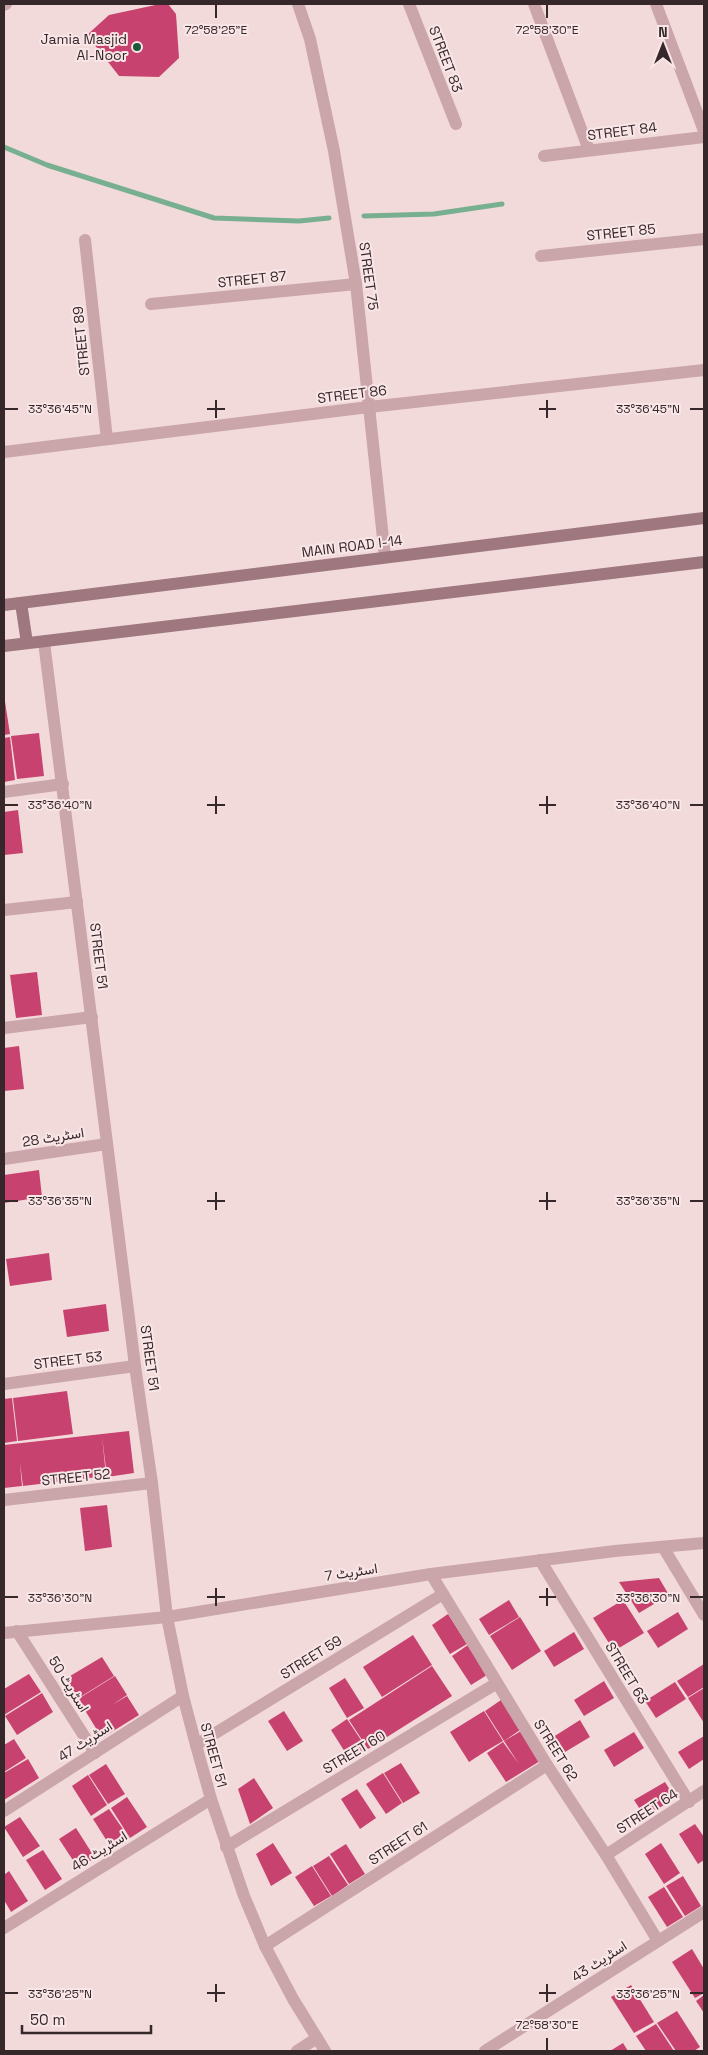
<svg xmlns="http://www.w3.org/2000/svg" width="708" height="2055" font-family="'Space Grotesk',Vazirmatn,sans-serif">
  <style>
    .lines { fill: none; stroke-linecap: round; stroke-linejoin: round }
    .stream { stroke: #78af91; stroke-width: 5 }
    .building { fill: #c8426f }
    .minor { stroke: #caa5aa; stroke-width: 12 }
    .tertiary { stroke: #caa5aa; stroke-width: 12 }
    .secondary { stroke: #9e777f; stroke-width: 12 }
    .ticks { fill: none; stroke: #36272b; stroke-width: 2 }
    .poi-dot { fill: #1c5839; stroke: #f9e6e7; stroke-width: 2 }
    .labels { text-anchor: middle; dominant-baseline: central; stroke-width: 4; stroke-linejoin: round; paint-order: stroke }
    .poi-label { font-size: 14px; fill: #36272b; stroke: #f9e6e7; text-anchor: end }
    .street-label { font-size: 14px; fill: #36272b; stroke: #f9e6e7 }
    .ticks-label { font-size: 12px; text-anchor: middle; fill: #36272b; stroke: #f9e6e7; stroke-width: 4; stroke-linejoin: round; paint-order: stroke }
  </style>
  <rect width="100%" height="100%" fill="#f2dadb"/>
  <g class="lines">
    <g class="stream">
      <polyline points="4,147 47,165 214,218 299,221 329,218"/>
      <polyline points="364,216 434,214 502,204"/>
    </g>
  </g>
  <g class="building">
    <polygon points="160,4 168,4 176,14 179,58 159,77 119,76 87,35 109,15"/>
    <polygon points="4,695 10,734 4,735"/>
    <polygon points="39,733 44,776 17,779 11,736"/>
    <polygon points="10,737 15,780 4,782 4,738"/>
    <polygon points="18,810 23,853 4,855 4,812"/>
    <polygon points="37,972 42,1015 16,1018 10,975"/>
    <polygon points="19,1046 24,1089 4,1091 4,1048"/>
    <polygon points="39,1170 42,1197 4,1203 4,1175"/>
    <polygon points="49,1253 52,1280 10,1286 6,1259"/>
    <polygon points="106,1304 109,1331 67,1337 63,1310"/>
    <polygon points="67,1391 73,1434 18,1441 13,1398"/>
    <polygon points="12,1398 17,1441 4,1443 4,1399"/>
    <polygon points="129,1431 134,1473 107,1477 102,1436 106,1476 23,1486 20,1463 22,1486 4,1488 4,1445"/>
    <polygon points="107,1505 112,1547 85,1551 80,1508"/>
    <polygon points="659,1578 669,1595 639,1613 619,1582"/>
    <polygon points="509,1600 519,1617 489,1635 479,1619"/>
    <polygon points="623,1600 644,1633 614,1651 593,1618"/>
    <polygon points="678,1612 688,1629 658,1648 647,1631"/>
    <polygon points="448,1614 467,1644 450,1654 432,1625"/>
    <polygon points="520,1617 541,1651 512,1670 490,1636"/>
    <polygon points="574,1632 584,1649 554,1667 544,1651"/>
    <polygon points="413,1635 432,1665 382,1697 363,1667"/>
    <polygon points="468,1645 487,1675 471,1685 452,1656"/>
    <polygon points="102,1657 114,1676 77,1699 65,1679"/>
    <polygon points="704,1664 704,1687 688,1697 677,1681"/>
    <polygon points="432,1666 452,1696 368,1749 349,1720"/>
    <polygon points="29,1674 41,1692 4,1715 4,1689"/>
    <polygon points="115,1676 127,1695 112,1705 127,1696 139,1715 102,1738 78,1699"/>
    <polygon points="345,1678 364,1708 347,1718 329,1688"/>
    <polygon points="604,1681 614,1698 584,1716 574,1700"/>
    <polygon points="675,1682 686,1699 656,1718 645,1701"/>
    <polygon points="704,1688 704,1723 688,1698"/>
    <polygon points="42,1693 53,1712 17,1735 5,1716"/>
    <polygon points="501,1700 520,1730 504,1741 485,1711"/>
    <polygon points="284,1711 303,1741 287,1751 268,1721"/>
    <polygon points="484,1711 503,1741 486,1751 482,1745 486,1751 469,1762 450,1732"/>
    <polygon points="347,1719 367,1749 350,1760 331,1730"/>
    <polygon points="580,1720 590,1737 560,1755 550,1739"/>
    <polygon points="521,1731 540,1761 506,1782 487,1753 503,1742 519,1764 504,1741"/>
    <polygon points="634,1732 644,1748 614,1767 604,1750"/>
    <polygon points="704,1736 704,1759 689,1769 678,1752"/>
    <polygon points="14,1739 26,1758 4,1772 4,1745"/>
    <polygon points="28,1759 39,1778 4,1800 4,1773"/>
    <polygon points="401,1763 420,1793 403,1803 384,1773"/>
    <polygon points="106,1764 125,1794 108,1804 89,1775"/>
    <polygon points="383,1773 402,1803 386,1814 366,1784"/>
    <polygon points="88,1775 107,1805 91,1816 72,1786"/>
    <polygon points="254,1778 273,1808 250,1824 238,1789"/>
    <polygon points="665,1782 675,1798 645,1817 634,1800"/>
    <polygon points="357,1789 376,1818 360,1829 341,1799"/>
    <polygon points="127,1797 147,1827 130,1838 111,1808"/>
    <polygon points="109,1809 129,1838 112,1849 93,1819"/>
    <polygon points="20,1817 40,1846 23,1857 4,1827"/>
    <polygon points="695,1824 704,1837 704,1860 698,1864 679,1834"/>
    <polygon points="76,1828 95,1858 78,1868 59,1839"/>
    <polygon points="273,1843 292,1873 271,1886 256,1854"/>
    <polygon points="661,1843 680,1873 664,1884 645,1854"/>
    <polygon points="346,1844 365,1874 349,1884 330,1854"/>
    <polygon points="43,1850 62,1879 45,1890 26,1860"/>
    <polygon points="329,1856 348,1885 332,1896 313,1866"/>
    <polygon points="312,1866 331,1896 314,1906 295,1877"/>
    <polygon points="9,1871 28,1901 11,1912 4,1900 4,1875"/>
    <polygon points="683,1876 701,1906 685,1916 666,1886"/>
    <polygon points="664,1887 683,1917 667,1927 648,1897"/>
    <polygon points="692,1949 704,1969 704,1993 695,1998 672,1962"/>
    <polygon points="631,1985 654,2022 634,2033 611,1997"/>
    <polygon points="704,1995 704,2013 696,2001"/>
    <polygon points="677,2011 700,2047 694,2051 676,2051 657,2023"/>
    <polygon points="656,2024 674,2051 646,2051 636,2036"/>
    <polygon points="623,2043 628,2051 610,2051"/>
  </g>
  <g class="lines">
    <g class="minor">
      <polyline points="298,4 310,39 334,151 356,284 385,557"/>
      <polyline points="409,4 456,124"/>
      <polyline points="534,4 589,150"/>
      <polyline points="656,4 704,131"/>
      <polyline points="4,5 6,4"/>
      <polyline points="544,156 704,137"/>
      <polyline points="85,240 107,439"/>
      <polyline points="541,256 704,239"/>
      <polyline points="151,304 356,284"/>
      <polyline points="4,452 369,407 704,370"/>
      <polyline points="4,792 63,784"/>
      <polyline points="4,910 77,902"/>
      <polyline points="4,1028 92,1017"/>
      <polyline points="4,1159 107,1144"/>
      <polyline points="4,1384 135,1366"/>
      <polyline points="4,1500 152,1483"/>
      <polyline points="663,1547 704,1615"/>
      <polyline points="540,1560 689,1802"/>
      <polyline points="431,1574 547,1765 606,1855 658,1941"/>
      <polyline points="17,1631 95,1753"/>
      <polyline points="196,1745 443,1594"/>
      <polyline points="4,1811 183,1696"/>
      <polyline points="226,1847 497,1683"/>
      <polyline points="606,1855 704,1791"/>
      <polyline points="4,1928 211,1799"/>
      <polyline points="265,1946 547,1765"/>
      <polyline points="297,2051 317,2038"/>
      <polyline points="485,2051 704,1912"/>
    </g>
    <g class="tertiary">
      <polyline points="44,642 135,1366 152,1483 167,1617 183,1696 196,1745 211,1799 244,1896 265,1946 293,1999 325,2051"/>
      <polyline points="4,1633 167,1617 431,1574 615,1551 704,1543"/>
    </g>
    <g class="secondary">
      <polyline points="21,603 27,643"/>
      <polyline points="4,605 704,518"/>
      <polyline points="4,646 704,562"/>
    </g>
  </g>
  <path class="ticks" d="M216,5V18M547,5V18M216,400V418M547,400V418M5,409H18M207,409H225M539,409H556M690,409H703M216,796V814M547,796V814M5,805H18M207,805H225M539,805H556M690,805H703M216,1192V1210M547,1192V1210M5,1201H18M207,1201H225M539,1201H556M690,1201H703M216,1588V1606M547,1588V1606M5,1597H18M207,1597H225M539,1597H556M690,1597H703M216,1984V2002M547,1984V2002M5,1993H18M207,1993H225M539,1993H556M690,1993H703M547,2038V2050"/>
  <circle class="poi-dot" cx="137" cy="47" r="5"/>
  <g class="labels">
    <g class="poi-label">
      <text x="127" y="39">Jamia Masjid<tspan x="127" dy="16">Al-Noor</tspan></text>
    </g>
    <g class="street-label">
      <text transform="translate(446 59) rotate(69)">STREET 83</text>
      <text transform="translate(622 131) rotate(-7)">STREET 84</text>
      <text transform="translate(621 232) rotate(-6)">STREET 85</text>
      <text transform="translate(369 276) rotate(82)">STREET 75</text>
      <text transform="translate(252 279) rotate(-6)">STREET 87</text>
      <text transform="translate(81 341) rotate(-96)">STREET 89</text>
      <text transform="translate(352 394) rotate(-7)">STREET 86</text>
      <text transform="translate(352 546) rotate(-7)">MAIN ROAD I-14</text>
      <text transform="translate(99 956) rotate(83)">STREET 51</text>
      <text transform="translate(53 1137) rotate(-9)">اسٹریٹ 28</text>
      <text transform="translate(150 1358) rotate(82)">STREET 51</text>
      <text transform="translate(68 1360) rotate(-7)">STREET 53</text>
      <text transform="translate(76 1477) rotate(-6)">STREET 52</text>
      <text transform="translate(351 1572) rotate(-9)">اسٹریٹ 7</text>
      <text transform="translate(311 1657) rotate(-32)">STREET 59</text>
      <text transform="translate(627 1673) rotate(59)">STREET 63</text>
      <text transform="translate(69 1684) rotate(58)">اسٹریٹ 50</text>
      <text transform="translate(85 1741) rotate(-33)">اسٹریٹ 47</text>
      <text transform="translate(556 1750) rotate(58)">STREET 62</text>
      <text transform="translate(354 1752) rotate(-31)">STREET 60</text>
      <text transform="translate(214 1755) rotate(75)">STREET 51</text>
      <text transform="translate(647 1811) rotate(-33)">STREET 64</text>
      <text transform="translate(398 1843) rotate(-33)">STREET 61</text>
      <text transform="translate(99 1851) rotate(-32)">اسٹریٹ 46</text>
      <text transform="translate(599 1961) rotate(-33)">اسٹریٹ 43</text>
    </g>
  </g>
  <g class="ticks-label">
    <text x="216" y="34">72°58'25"E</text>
    <text x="547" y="34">72°58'30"E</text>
    <text x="60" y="413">33°36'45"N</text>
    <text x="648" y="413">33°36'45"N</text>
    <text x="60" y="809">33°36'40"N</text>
    <text x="648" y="809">33°36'40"N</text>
    <text x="60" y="1205">33°36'35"N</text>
    <text x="648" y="1205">33°36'35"N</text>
    <text x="60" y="1602">33°36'30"N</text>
    <text x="648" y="1602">33°36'30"N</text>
    <text x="60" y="1998">33°36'25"N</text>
    <text x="648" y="1998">33°36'25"N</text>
    <text x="547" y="2029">72°58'30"E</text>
  </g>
  <rect width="708" height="2055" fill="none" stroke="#36272b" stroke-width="10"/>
  <g transform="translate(663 45)" stroke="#f9e6e7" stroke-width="4" paint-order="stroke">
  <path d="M0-4L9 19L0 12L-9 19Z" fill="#36272b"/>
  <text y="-8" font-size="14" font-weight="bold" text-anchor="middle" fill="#36272b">N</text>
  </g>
  <path d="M22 2025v8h129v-8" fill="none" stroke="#36272b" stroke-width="2.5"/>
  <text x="30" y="2025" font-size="15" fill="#36272b" stroke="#f9e6e7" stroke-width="4" paint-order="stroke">50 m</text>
</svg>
